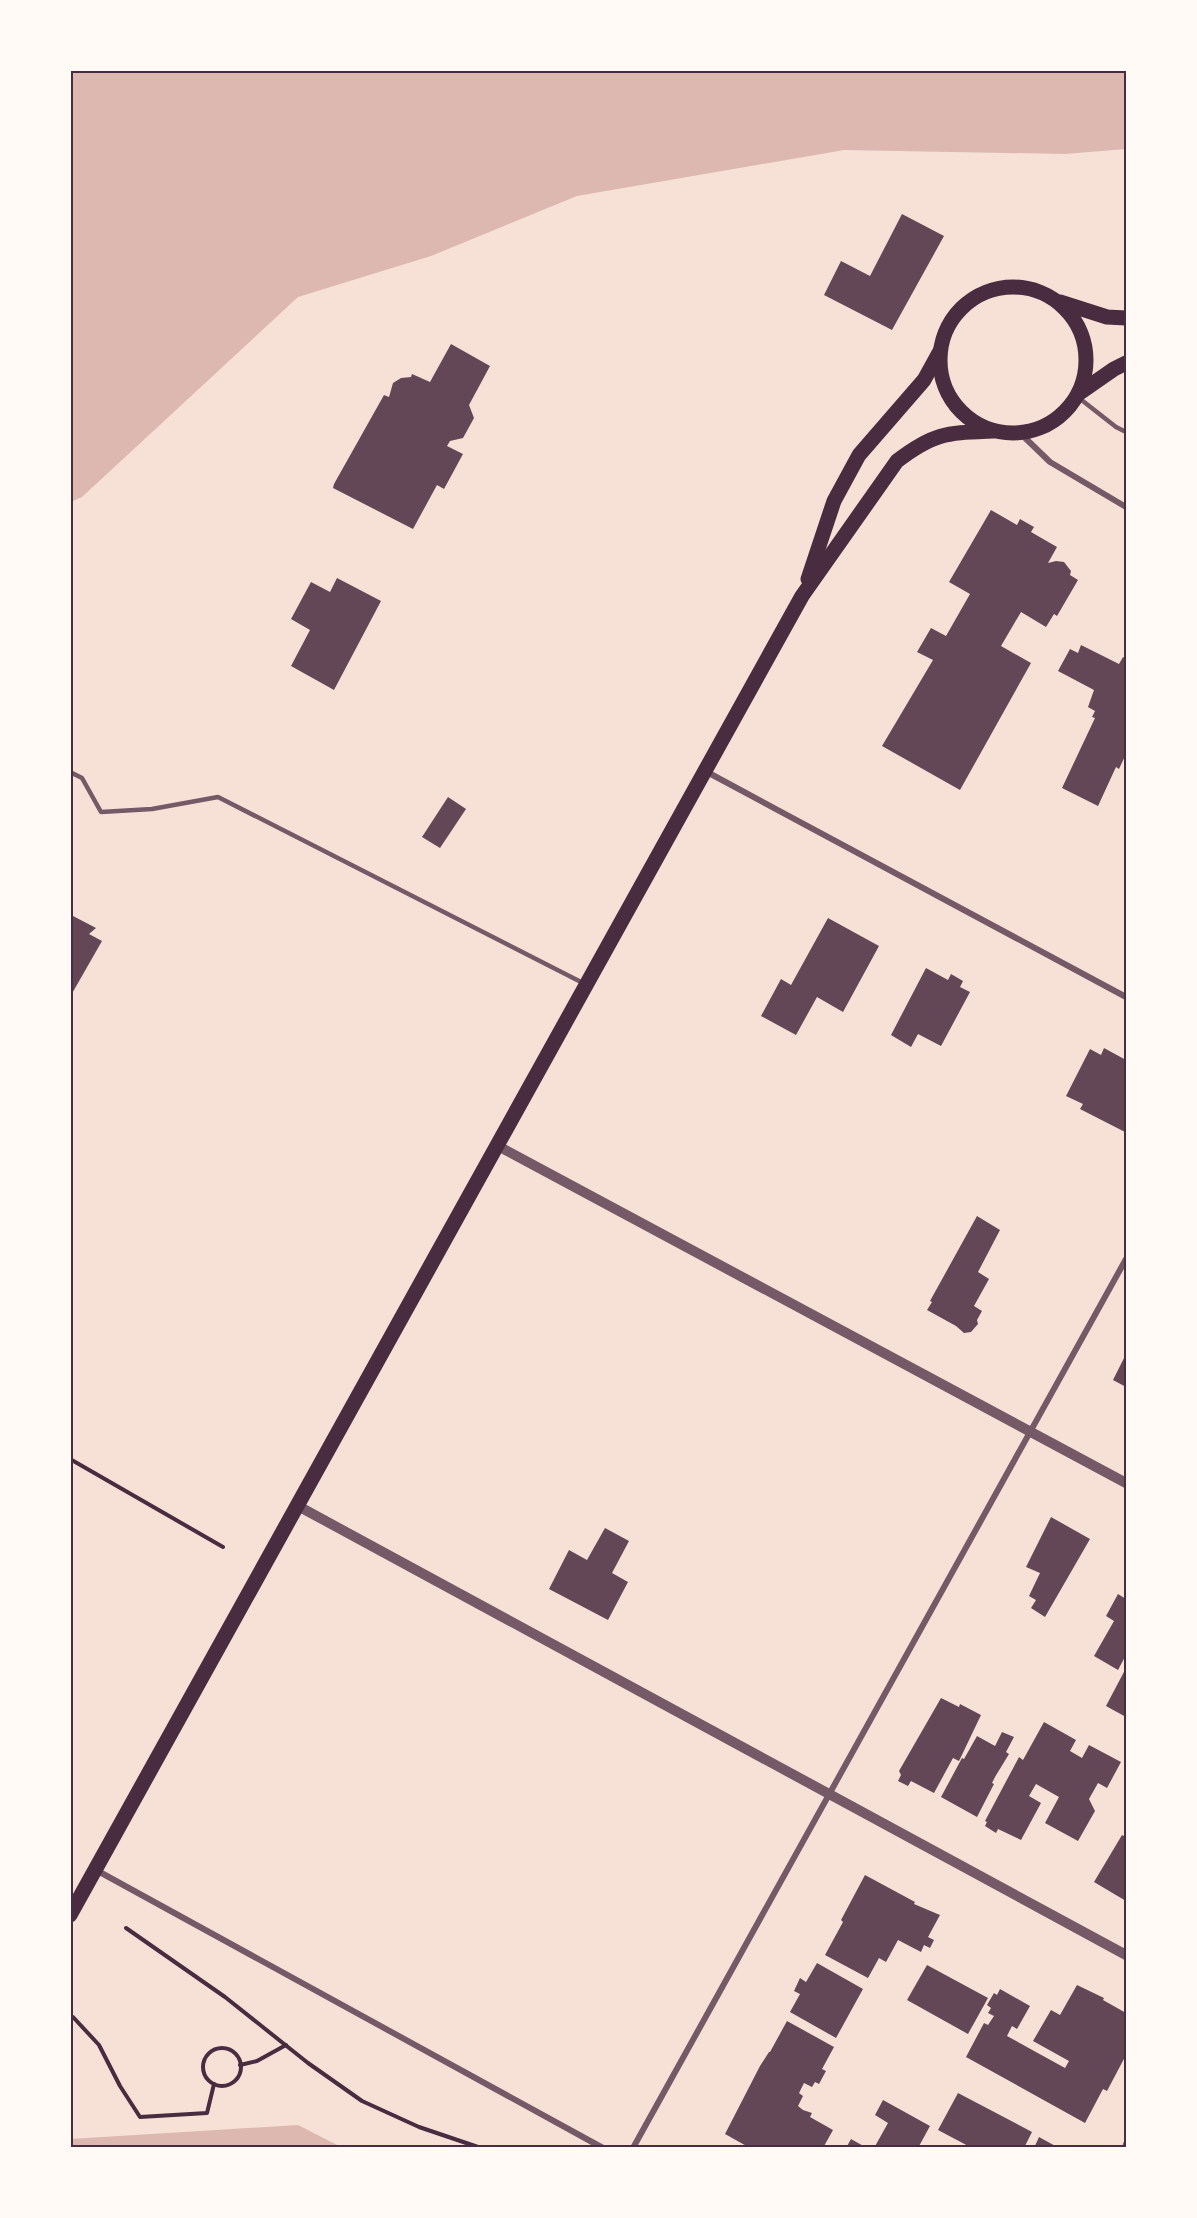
<svg xmlns="http://www.w3.org/2000/svg" width="1197" height="2218" font-family="'Public Sans',sans-serif">
  <style>
    .water { fill: #dcb8b0 }
    .building { fill: #644757 }
    .lines { fill: none; stroke-linecap: round; stroke-linejoin: round }
    .path { stroke: #4a2c40; stroke-width: 4 }
    .service { stroke: #755966; stroke-width: 4.5 }
    .minor { stroke: #755966; stroke-width: 6 }
    .tertiary { stroke: #755966; stroke-width: 10 }
    .primary { stroke: #4a2c40; stroke-width: 15 }
    .neatline { fill: none; stroke: #4a2c40; stroke-width: 2 }
  </style>
  <rect width="100%" height="100%" fill="#f7e1d7"/>
  <g class="water">
    <polygon points="70,71 1126,71 1126,149 1065,154 844,150 577,196 431,256 298,297 82,497 71,502"/>
    <polygon points="298,2125 341,2147 71,2147 71,2139"/>
  </g>
  <g class="building">
    <polygon points="902,214 944,236 892,330 824,295 841,261 870,276"/>
    <polygon points="451,344 490,366 469,405 474,418 463,438 450,441 447,446 463,454 444,489 437,485 413,529 333,488 334,484 384,395 389,397 393,383 401,378 411,377 412,374 430,382"/>
    <polygon points="991,510 1017,525 1020,519 1034,527 1031,532 1057,547 1048,563 1056,561 1064,562 1071,571 1070,575 1078,580 1057,616 1054,614 1046,627 1021,612 1001,646 1031,663 960,790 882,746 933,660 917,652 931,628 946,636 970,594 949,582"/>
    <polygon points="337,578 381,601 334,690 291,666 310,630 291,619 311,582 330,592"/>
    <polygon points="1081,645 1119,664 1123,657 1126,659 1126,754 1119,769 1116,767 1098,806 1062,788 1095,718 1092,717 1095,711 1088,707 1094,690 1058,671 1070,649 1078,653"/>
    <polygon points="448,797 466,809 440,848 422,837"/>
    <polygon points="73,916 96,928 89,934 102,941 70,997 70,917"/>
    <polygon points="828,918 879,946 843,1012 817,997 796,1035 761,1016 781,979 791,985"/>
    <polygon points="926,968 948,980 951,974 963,981 960,987 970,992 941,1046 918,1034 911,1047 891,1035"/>
    <polygon points="1104,1048 1126,1060 1125,1132 1080,1109 1083,1104 1066,1096 1090,1049 1101,1055"/>
    <polygon points="977,1216 1000,1230 978,1272 989,1279 974,1306 982,1311 977,1320 978,1324 971,1332 964,1333 956,1326 927,1310 932,1302 930,1301"/>
    <polygon points="1126,1354 1126,1387 1113,1380"/>
    <polygon points="1051,1517 1090,1539 1045,1617 1031,1608 1036,1600 1029,1596 1040,1573 1026,1567"/>
    <polygon points="605,1528 629,1541 612,1573 628,1582 608,1620 549,1589 569,1550 587,1560"/>
    <polygon points="1118,1594 1126,1599 1126,1655 1118,1670 1094,1656 1114,1621 1106,1616"/>
    <polygon points="1126,1668 1126,1717 1106,1706"/>
    <polygon points="941,1698 959,1707 960,1704 981,1715 959,1761 953,1758 934,1793 911,1781 908,1786 898,1781 901,1775 899,1771"/>
    <polygon points="1044,1722 1076,1740 1070,1751 1082,1758 1089,1745 1121,1762 1107,1788 1098,1783 1089,1799 1095,1811 1078,1841 1045,1823 1059,1797 1036,1784 1029,1796 1041,1803 1021,1840 998,1829 996,1833 985,1826 987,1822 985,1821 1019,1757 1023,1760"/>
    <polygon points="1002,1732 1014,1737 1006,1752 1009,1754 995,1777 992,1783 994,1784 977,1817 941,1797 962,1758 964,1759 977,1736 995,1746"/>
    <polygon points="1122,1835 1126,1837 1126,1901 1094,1882"/>
    <polygon points="865,1875 915,1902 914,1904 940,1915 928,1937 934,1940 930,1948 924,1945 921,1952 898,1940 886,1962 879,1958 868,1978 825,1955 843,1922 841,1920"/>
    <polygon points="817,1963 863,1989 836,2038 790,2012 800,1994 794,1991 800,1978 806,1982"/>
    <polygon points="927,1965 988,1998 968,2034 907,2000"/>
    <polygon points="1077,1985 1104,1998 1103,2000 1126,2013 1126,2055 1107,2091 1103,2089 1085,2123 966,2057 984,2023 988,2025 994,2016 988,2013 991,2008 987,2005 994,1993 997,1995 1000,1989 1030,2006 1017,2029 1012,2026 1007,2036 1065,2068 1069,2061 1033,2041 1051,2010 1060,2015"/>
    <polygon points="787,2021 834,2047 822,2069 826,2071 819,2084 815,2082 812,2087 804,2083 799,2093 803,2096 798,2106 803,2110 812,2113 810,2117 833,2130 823,2148 750,2148 725,2134 760,2066 769,2052 770,2052"/>
    <polygon points="958,2093 1032,2132 1024,2148 972,2148 938,2130"/>
    <polygon points="883,2100 930,2126 918,2148 874,2148 888,2123 875,2115"/>
    <polygon points="1039,2137 1059,2148 1034,2148"/>
    <polygon points="851,2139 867,2148 846,2148"/>
  </g>
  <g class="lines">
    <g class="path">
      <polyline points="70,1459 223,1547"/>
      <polyline points="126,1928 225,1997 308,2063 362,2101 419,2127 481,2148"/>
      <polyline points="73,2017 99,2045 120,2086 140,2117 207,2113 214,2084"/>
      <circle cx="222" cy="2067" r="19"/>
      <polyline points="240,2065 257,2061 286,2045"/>
    </g>
    <g class="service">
      <polyline points="1079,398 1116,427 1126,432"/>
      <polyline points="70,772 82,778 101,812 152,809 218,797 583,983"/>
    </g>
    <g class="minor">
      <polyline points="1020,433 1050,462 1126,507"/>
      <polyline points="707,772 1126,997"/>
      <polyline points="96,1870 603,2148"/>
      <polyline points="633,2148 1126,1259"/>
      <polyline points="1125,2148 1126,2144"/>
    </g>
    <g class="tertiary">
      <polyline points="498,1146 1126,1483"/>
      <polyline points="298,1506 1126,1955"/>
    </g>
    <g class="primary">
      <circle cx="1013" cy="360" r="73"/>
      <polyline points="1060,302 1107,317 1126,318"/>
      <polyline points="1078,394 1114,369 1126,363"/>
      <polyline points="808,579 834,501 859,455 924,380 940,351"/>
      <path d="M70,1915L802,596L897,461C935,432 947,433 994,431"/>
    </g>
  </g>
  <rect width="1197" height="2218" fill="none" stroke="#fffaf5" stroke-width="144"/>
  <rect x="72" y="72" width="1053" height="2074" class="neatline"/>
</svg>
